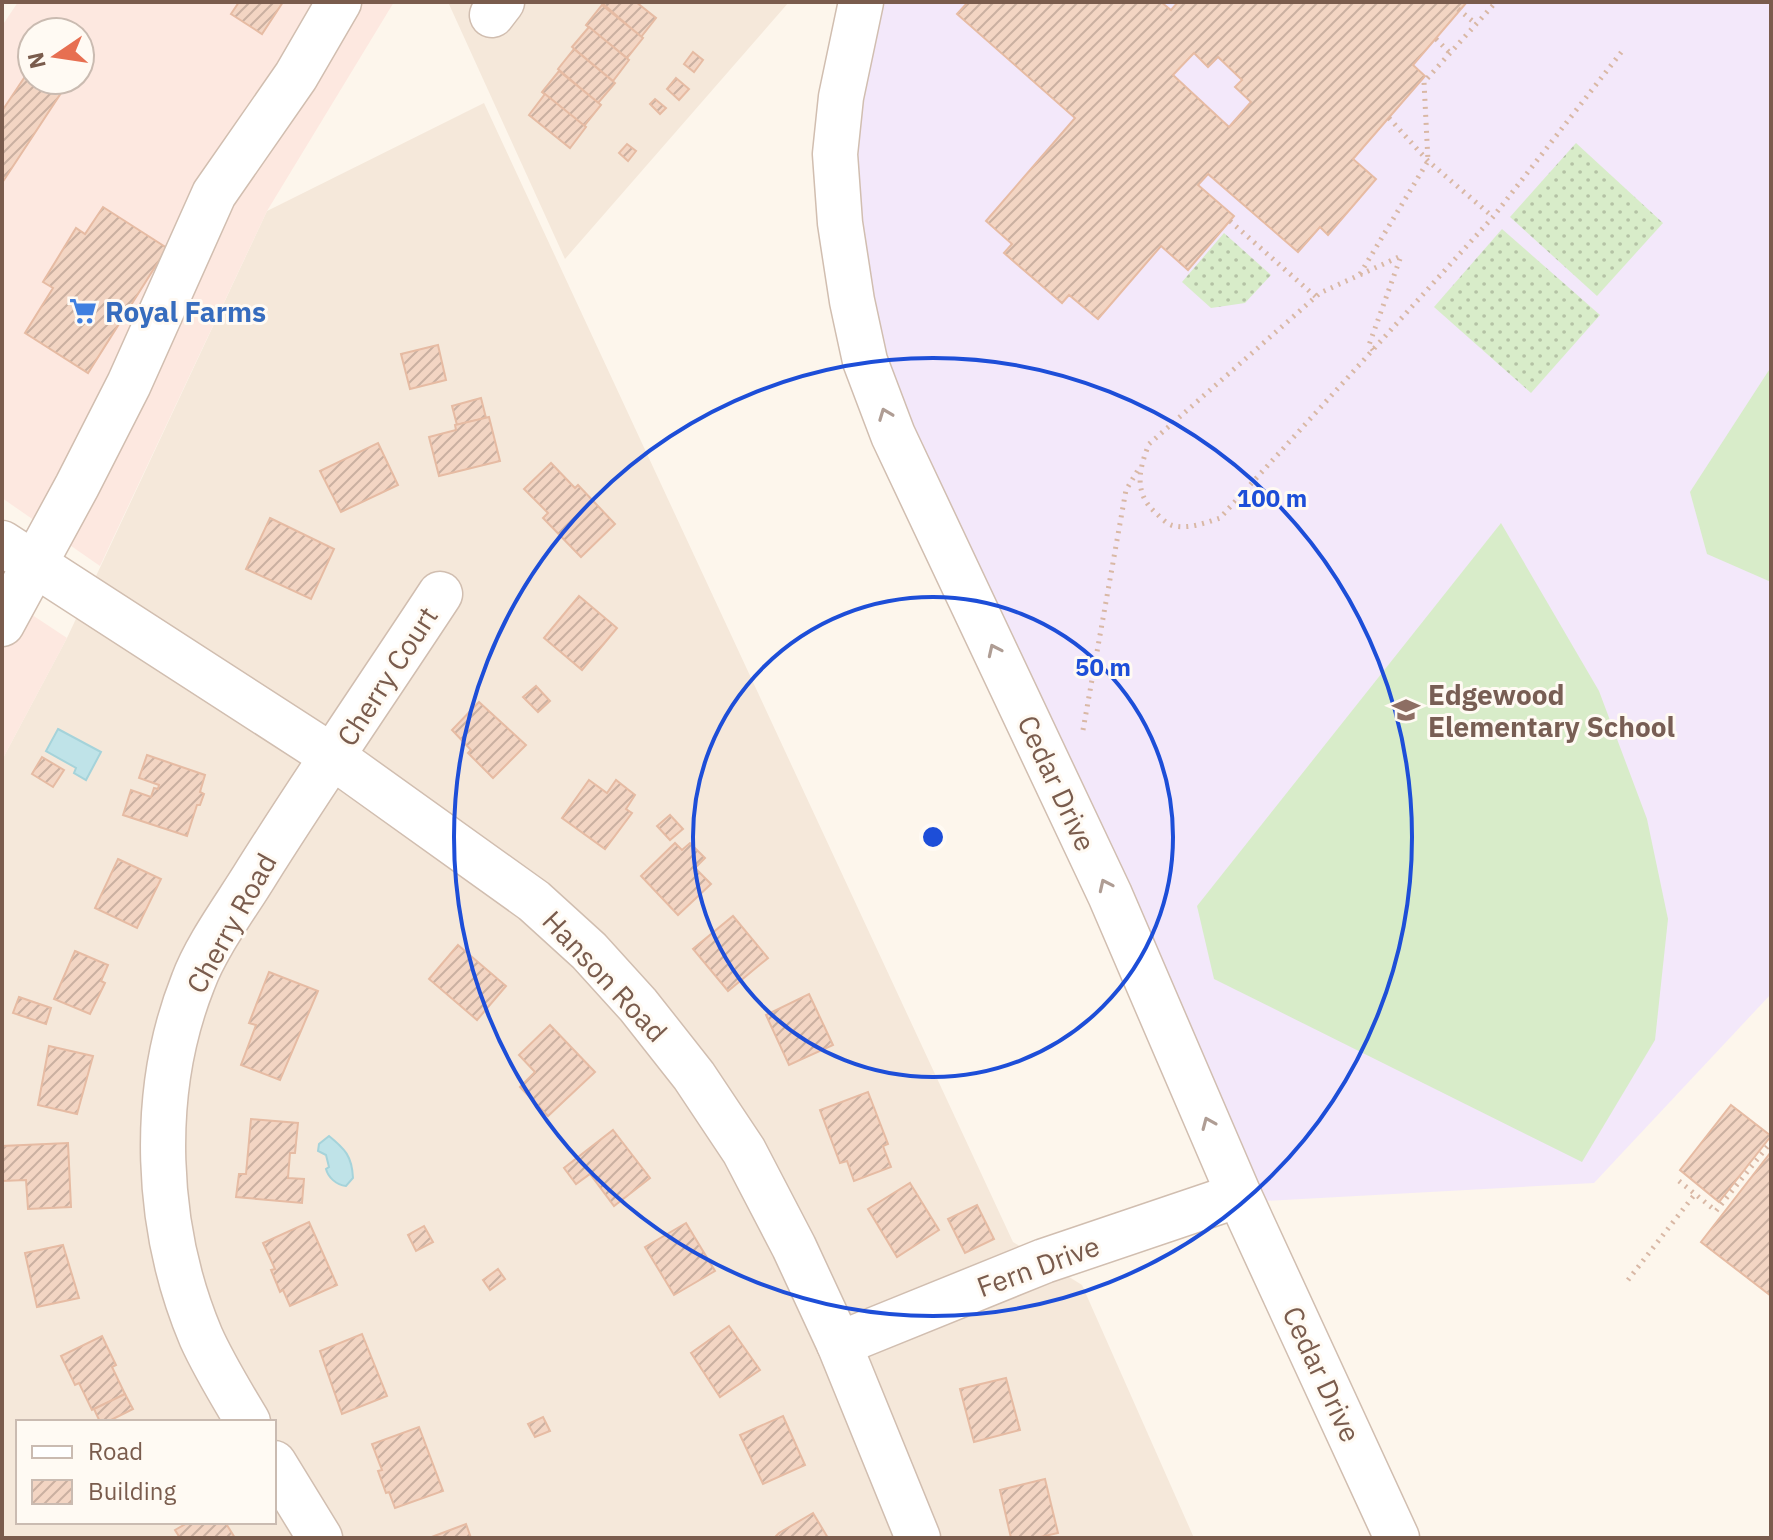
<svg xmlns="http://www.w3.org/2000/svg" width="1773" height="1540" font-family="'IBM Plex Sans',sans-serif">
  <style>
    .residential { fill: #f5e8da; fill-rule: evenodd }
    .commercial { fill: #fde8e0; fill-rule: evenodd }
    .education { fill: #f3e8fa }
    .grass { fill: url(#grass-dots) }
    .pitch { fill: #d8ecc9 }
    .water { fill: #bfe3e8; stroke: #a5d3da; stroke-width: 2 }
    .building { fill: url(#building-hatch); stroke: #e6bba3; stroke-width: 2; fill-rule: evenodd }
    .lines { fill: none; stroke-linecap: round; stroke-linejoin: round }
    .minor-casing { stroke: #d1beb0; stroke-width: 47 }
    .path { stroke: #d9b8a5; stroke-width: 5; stroke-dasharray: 2 6; stroke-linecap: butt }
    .minor { stroke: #fff; stroke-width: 44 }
    .oneway { stroke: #af9d94 }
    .ring { fill: none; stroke: #1d4ed8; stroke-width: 4 }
    .labels { text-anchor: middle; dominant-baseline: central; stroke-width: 6; stroke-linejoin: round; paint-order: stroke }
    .shop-label { font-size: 28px; font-weight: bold; fill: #366cbe; stroke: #fffaf3; text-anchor: start }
    .street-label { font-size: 28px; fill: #7a5c4d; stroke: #fffaf3 }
    .education-label { font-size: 28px; font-weight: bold; fill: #785e54; stroke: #fffaf3; text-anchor: start }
    .centre { fill: #1d4ed8; stroke: #fffaf3; stroke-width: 4 }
    .ring-label { font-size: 24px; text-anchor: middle; font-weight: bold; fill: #1d4ed8; stroke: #fffaf3; stroke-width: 6; stroke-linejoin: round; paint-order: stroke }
  </style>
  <defs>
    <pattern id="grass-dots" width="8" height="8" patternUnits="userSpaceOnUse" patternTransform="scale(2)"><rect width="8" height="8" fill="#d8ecc9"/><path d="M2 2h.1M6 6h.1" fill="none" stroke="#b4c2a5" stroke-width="1.8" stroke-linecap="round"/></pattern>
    <pattern id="building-hatch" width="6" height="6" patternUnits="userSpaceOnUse" patternTransform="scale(2)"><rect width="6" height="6" fill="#f3d5c3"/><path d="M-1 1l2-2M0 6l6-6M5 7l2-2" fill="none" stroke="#cab0a1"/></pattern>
  </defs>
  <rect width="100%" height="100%" fill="#fdf6ec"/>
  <g class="residential">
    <polygon points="448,2 789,2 565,259"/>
    <path d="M484,103L1013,1242L1082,1285L1194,1538H2V760L67,638L267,211ZM18,1422H274V1522H18Z"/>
  </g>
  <g class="commercial">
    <path d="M18,2H394L267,211L100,566L2,498V26ZM32,32H80V80H32Z"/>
    <polygon points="2,595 67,638 2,760"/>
  </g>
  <polygon class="education" points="881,2 1771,2 1771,994 1594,1183 1265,1201 912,425 865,294 855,166 865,34"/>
  <g class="grass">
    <polygon points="1576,143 1663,223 1597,296 1510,217"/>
    <polygon points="1502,229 1600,315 1531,393 1434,307"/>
    <polygon points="1224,233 1271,275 1245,303 1211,308 1182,282"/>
  </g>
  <g class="pitch">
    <polygon points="1771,367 1771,582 1707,554 1690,492"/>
    <polygon points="1501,523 1599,691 1647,819 1668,919 1655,1040 1582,1162 1214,979 1197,906"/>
  </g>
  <g class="water">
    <polygon points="58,729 101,752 86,780 74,773 76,768 46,751"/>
    <path d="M329,1136C345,1149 352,1156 353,1178L346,1186C336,1185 328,1177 326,1169L329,1167L326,1155L318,1151L319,1144Z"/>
  </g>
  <g class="building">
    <polygon points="239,2 283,2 262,34 231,14"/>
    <polygon points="601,2 636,2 656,18 641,37"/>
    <path d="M968,2H1161L1171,10L1178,2H1467L1413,65L1425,76L1353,159L1376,179L1328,235L1320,227L1298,252L1208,174L1198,185L1234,216L1188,270L1161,246L1098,319L1069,295L1062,303L1004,253L1012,244L986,221L1075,118L957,14ZM1194,53L1208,67L1218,57L1242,80L1235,87L1251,102L1229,127L1173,75Z"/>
    <polygon points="602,5 643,38 627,58 586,25"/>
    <polygon points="589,27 629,60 613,81 572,47"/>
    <polygon points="574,49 615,83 598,103 558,69"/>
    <polygon points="693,52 703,60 694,72 684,64"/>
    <polygon points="32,66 32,80 55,80 65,87 2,183 2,111"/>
    <polygon points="559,71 601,105 584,126 542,92"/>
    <polygon points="676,78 689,89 679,100 667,89"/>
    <polygon points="545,94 586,127 570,148 529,115"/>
    <polygon points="655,99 666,108 660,114 650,104"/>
    <polygon points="627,144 636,151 628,161 619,153"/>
    <polygon points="103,207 167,248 88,373 25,333 53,288 43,282 76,228 85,234"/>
    <polygon points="438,345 446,380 410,389 401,354"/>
    <polygon points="481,398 486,418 457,425 452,406"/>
    <polygon points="489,417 500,461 439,476 429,437 456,430 455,425"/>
    <polygon points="378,443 398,485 341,512 320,471"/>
    <polygon points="551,463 575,488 578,485 615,524 581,557 543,518 548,513 524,489"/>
    <polygon points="270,518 334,549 311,599 246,569"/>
    <polygon points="579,596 617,628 582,670 544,638"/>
    <polygon points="536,686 550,701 538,712 523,697"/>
    <polygon points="479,702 526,745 493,778 468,753 471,750 452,730"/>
    <polygon points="147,755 205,775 200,792 204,794 200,805 197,805 187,836 123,815 131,790 151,797 154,788 158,789 159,785 139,778"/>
    <polygon points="42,757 64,770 53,787 32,774"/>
    <polygon points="589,780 607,793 616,780 635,795 626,809 632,813 605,849 562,818"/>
    <polygon points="670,815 683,829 670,840 657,826"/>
    <polygon points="675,843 682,850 690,843 705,858 695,868 711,884 678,915 641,876"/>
    <polygon points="118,859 161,879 137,928 95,908"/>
    <polygon points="733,916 768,958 728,991 693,949"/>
    <polygon points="458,945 506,986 477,1020 429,979"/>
    <polygon points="75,951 108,965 101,981 105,983 90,1014 54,999"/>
    <polygon points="269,972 318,991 280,1080 241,1065 256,1025 249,1023"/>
    <polygon points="809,994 833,1045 789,1065 766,1015"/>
    <polygon points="19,997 51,1008 46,1024 13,1013"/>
    <polygon points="550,1025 595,1072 548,1116 520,1087 535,1072 519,1055"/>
    <polygon points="49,1046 93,1056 77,1114 38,1105"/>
    <polygon points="868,1092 888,1144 883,1146 891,1167 854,1181 847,1161 840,1163 820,1110"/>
    <polygon points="1731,1105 1771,1136 1719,1202 1680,1170"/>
    <polygon points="251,1119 298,1123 295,1153 290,1153 288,1178 304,1179 302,1203 236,1197 239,1174 246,1174"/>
    <polygon points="613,1130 650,1178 614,1206 590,1174 576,1184 564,1168"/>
    <polygon points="68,1143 71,1207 28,1209 26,1180 2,1181 2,1146"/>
    <polygon points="1771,1152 1771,1296 1701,1242"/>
    <polygon points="910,1183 939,1230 897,1257 868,1209"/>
    <polygon points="977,1205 994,1239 965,1253 948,1219"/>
    <polygon points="309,1222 337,1285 290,1306 283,1290 280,1292 271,1270 275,1269 263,1243"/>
    <polygon points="686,1223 715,1271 674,1295 645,1247"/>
    <polygon points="424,1226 433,1242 416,1251 408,1235"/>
    <polygon points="63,1245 79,1298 37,1307 25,1253"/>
    <polygon points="498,1269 505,1279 490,1290 483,1280"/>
    <polygon points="729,1326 760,1370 720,1397 691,1353"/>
    <polygon points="362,1334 387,1396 342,1414 320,1351"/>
    <polygon points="102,1336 116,1365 112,1367 125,1394 92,1410 79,1383 75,1385 61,1356"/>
    <polygon points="1006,1378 1020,1430 974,1442 960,1389"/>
    <polygon points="125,1394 133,1409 107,1422 100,1422 94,1409"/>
    <polygon points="783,1416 805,1465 763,1484 740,1435"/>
    <polygon points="543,1417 550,1431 535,1437 528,1424"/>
    <polygon points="419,1427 443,1491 395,1508 389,1492 386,1493 378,1471 382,1470 372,1444"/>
    <polygon points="1045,1479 1058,1533 1036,1538 1011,1538 1000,1490"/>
    <polygon points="813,1513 828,1538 774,1538 779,1533"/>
    <polygon points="189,1522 225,1522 235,1538 180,1538 175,1530"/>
    <polygon points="466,1524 471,1538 429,1538"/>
  </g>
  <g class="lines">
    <g class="minor-casing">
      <g id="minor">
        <polyline points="861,2 841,97 835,154 840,223 852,301 865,361 893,435 1110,895 1239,1195 1397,1538"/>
        <polyline points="492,15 502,2"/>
        <polyline points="2,543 333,757 534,901 589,951 638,1005 694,1076 744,1151 794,1247 839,1344 918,1538"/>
        <polyline points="2,624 77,486 129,384 214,194 296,76 339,2"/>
        <polyline points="839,1344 1044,1261 1239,1195"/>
        <path d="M248,1422C232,1395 214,1366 201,1337C155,1228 149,1093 193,982C206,946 237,905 257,872C316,778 379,687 440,594"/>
        <polyline points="274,1463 320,1538"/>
      </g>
    </g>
    <g class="path">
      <polyline points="1458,9 1476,24"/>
      <polyline points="1436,39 1450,53"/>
      <polyline points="1389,118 1428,161 1493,217"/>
      <polyline points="1230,221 1316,297"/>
      <polyline points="1360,274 1428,161 1424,82 1496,2"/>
      <path d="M1373,350L1369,345L1401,256L1320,293L1149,444C1139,469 1133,493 1156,513C1160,517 1166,523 1171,525C1187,530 1205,523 1220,518L1351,374L1493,217L1623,50"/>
      <polyline points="1083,730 1126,490 1138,470"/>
      <polyline points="1679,1181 1716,1211 1771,1142"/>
      <polyline points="1628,1280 1695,1194"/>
    </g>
    <use href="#minor" class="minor"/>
  </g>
  <defs><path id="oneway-chevron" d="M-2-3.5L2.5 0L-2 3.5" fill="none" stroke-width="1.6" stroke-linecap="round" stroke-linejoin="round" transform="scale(2)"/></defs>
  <g class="oneway">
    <use href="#oneway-chevron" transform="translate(885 414) rotate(-111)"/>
    <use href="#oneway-chevron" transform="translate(994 650) rotate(-115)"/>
    <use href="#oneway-chevron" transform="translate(1105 885) rotate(-115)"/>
    <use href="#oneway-chevron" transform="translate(1208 1123) rotate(-113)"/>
  </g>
  <g class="ring">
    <circle cx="933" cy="837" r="240"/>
    <circle cx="933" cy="837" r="479"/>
  </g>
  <defs>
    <g id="supermarket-bare" transform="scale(2.16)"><path d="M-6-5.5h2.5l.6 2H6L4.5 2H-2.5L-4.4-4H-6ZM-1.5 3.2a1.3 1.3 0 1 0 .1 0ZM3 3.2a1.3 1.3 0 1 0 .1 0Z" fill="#3f7fe0" stroke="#fffaf3" stroke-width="2.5" paint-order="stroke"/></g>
    <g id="school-bare" transform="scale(2.16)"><path d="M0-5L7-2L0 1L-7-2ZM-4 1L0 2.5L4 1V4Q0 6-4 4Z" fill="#8d6e63" stroke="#fffaf3" stroke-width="2.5" paint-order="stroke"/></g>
  </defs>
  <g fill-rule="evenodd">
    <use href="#supermarket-bare" x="83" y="311"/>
    <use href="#school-bare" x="1406" y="710"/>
  </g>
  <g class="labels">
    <g class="shop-label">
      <text x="105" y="311">Royal Farms</text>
    </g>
    <g class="street-label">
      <text transform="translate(387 676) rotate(-57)">Cherry Court</text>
      <text transform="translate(1057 783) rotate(65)">Cedar Drive</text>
      <text transform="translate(231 923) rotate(-61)">Cherry Road</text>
      <text transform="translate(605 976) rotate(47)">Hanson Road</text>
      <text transform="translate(1038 1266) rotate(-20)">Fern Drive</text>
      <text transform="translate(1322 1374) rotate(65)">Cedar Drive</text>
    </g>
    <g class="education-label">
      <text x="1428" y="694">Edgewood<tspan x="1428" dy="32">Elementary School</tspan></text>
    </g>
  </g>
  <circle cx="933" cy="837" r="12" class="centre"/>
  <g class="ring-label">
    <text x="1272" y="507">100 m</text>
    <text x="1103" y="676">50 m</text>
  </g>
  <rect width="1773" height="1540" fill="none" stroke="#7a5c4d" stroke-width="8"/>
  <rect x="16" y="1420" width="260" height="104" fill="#fffaf3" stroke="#cabbb1" stroke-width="2"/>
  <rect x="32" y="1446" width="40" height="12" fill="#ffffff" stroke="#cabbb1" stroke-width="2"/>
  <text x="88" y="1460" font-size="24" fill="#7a5c4d">Road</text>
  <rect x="32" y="1480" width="40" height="24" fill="url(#building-hatch)" stroke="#cabbb1" stroke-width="2"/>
  <text x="88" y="1500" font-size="24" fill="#7a5c4d">Building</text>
  <g transform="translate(56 56) rotate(257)"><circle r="38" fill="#fffaf3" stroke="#cabbb1" stroke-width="2"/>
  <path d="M0-6L14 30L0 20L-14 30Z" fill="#e76f51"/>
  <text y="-12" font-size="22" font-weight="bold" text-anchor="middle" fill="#7a5c4d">N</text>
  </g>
</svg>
